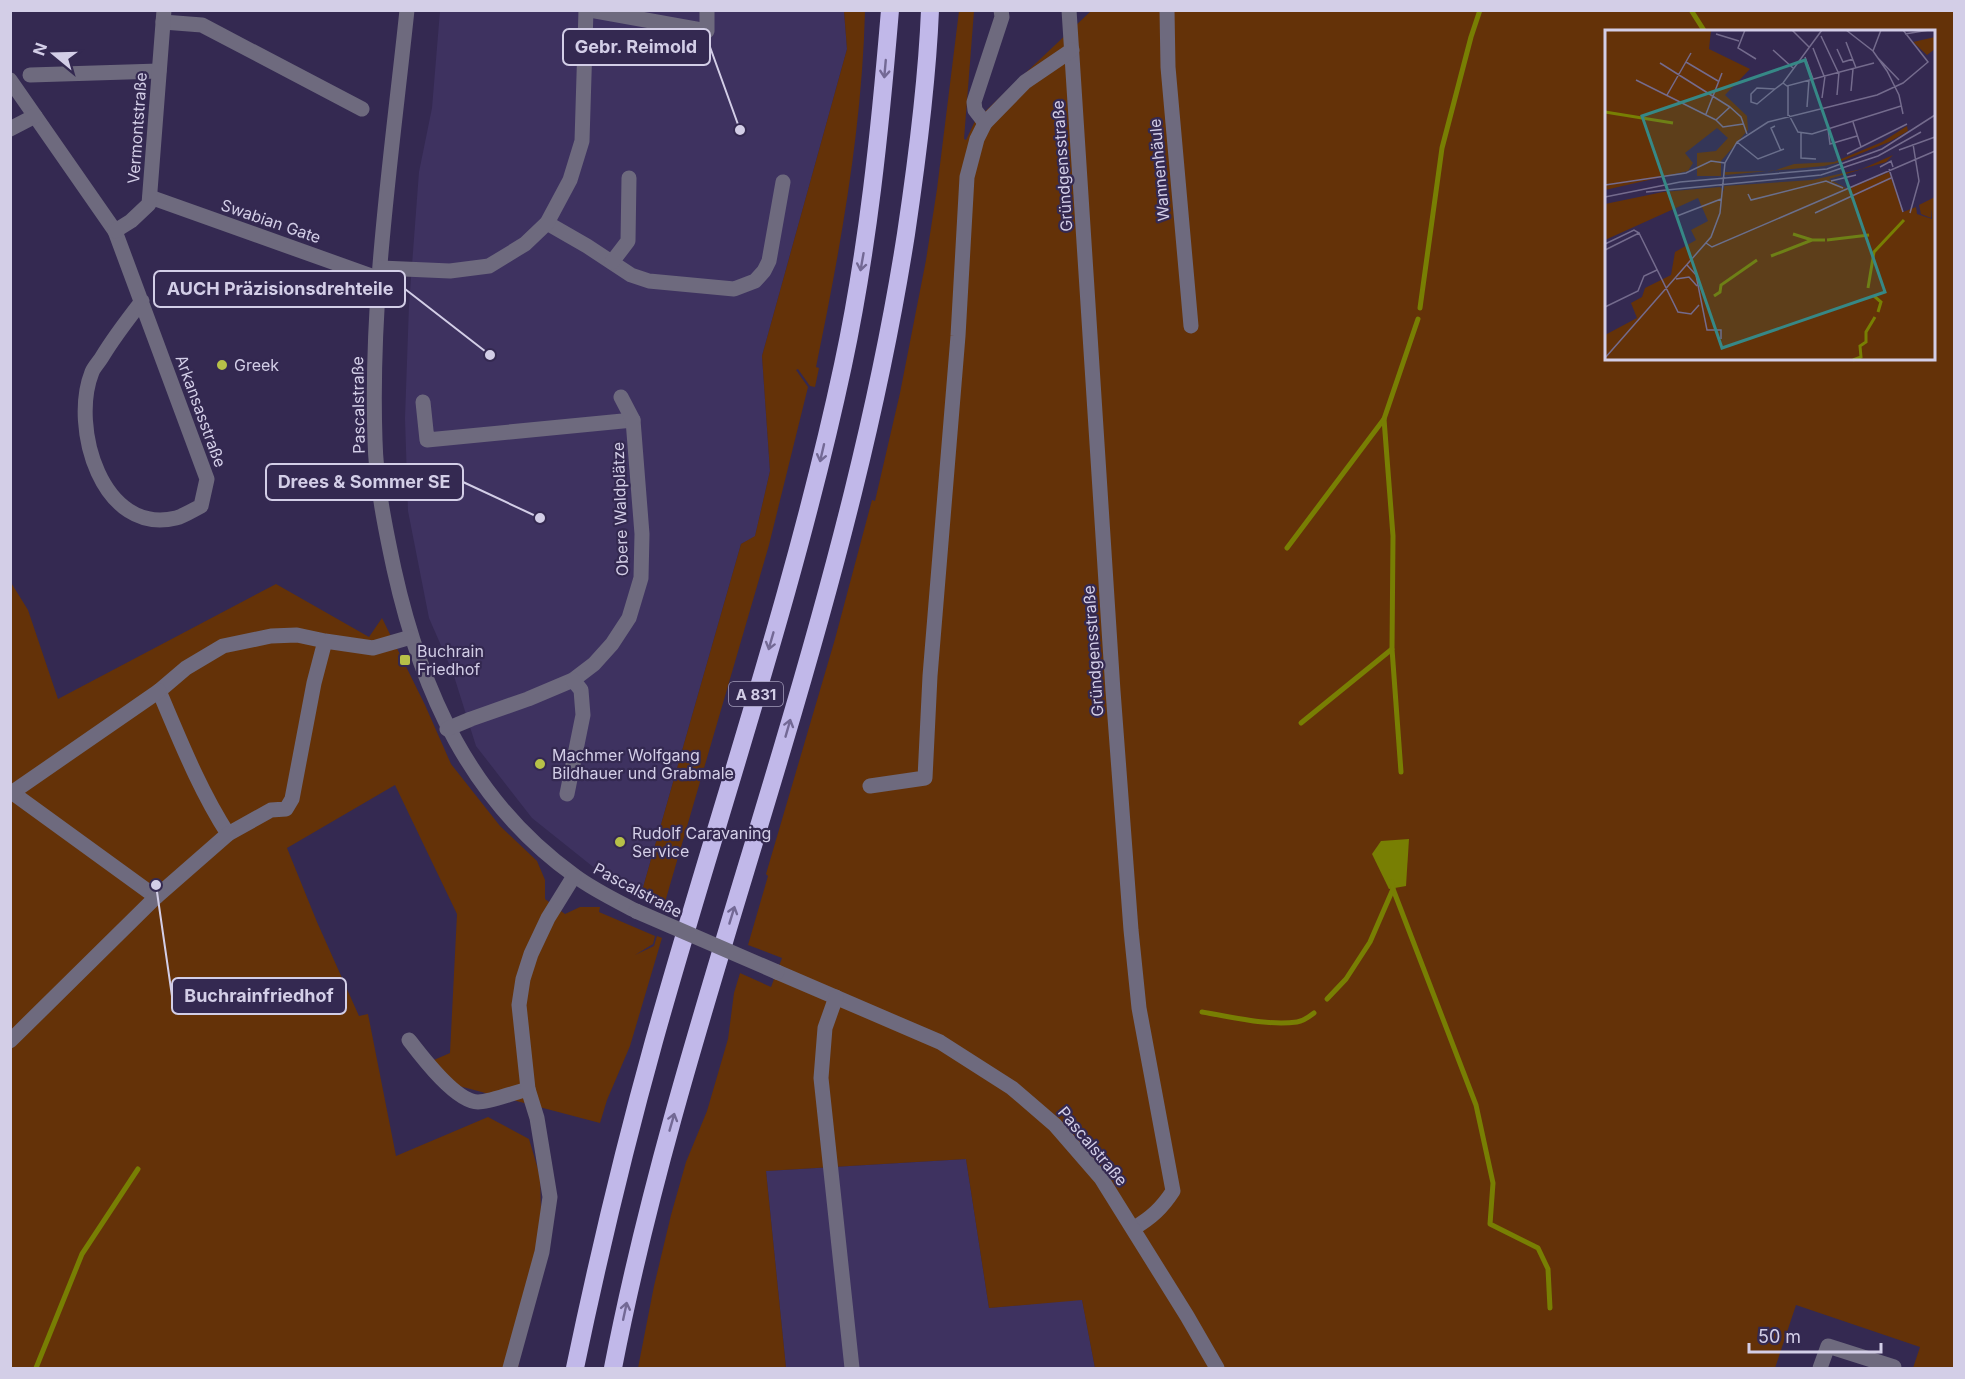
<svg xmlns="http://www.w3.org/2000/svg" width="1965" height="1379" font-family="Inter,sans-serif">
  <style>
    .built { fill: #3e3260 }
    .green { fill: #643208; fill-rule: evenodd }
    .water { fill: #787f03 }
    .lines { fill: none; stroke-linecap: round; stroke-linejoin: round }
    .stream { stroke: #787f03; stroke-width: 5 }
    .minor { stroke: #6e6a7e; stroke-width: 15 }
    .highway { stroke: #c1b8e9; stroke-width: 18 }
    .minor-bridge { stroke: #6e6a7e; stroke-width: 15 }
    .oneway { stroke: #736995 }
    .poi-dot { fill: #b7c148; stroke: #342951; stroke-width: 2 }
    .labels { text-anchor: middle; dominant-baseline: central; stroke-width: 4.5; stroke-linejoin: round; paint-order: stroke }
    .shield { fill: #342951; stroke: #a39cba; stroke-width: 1.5 }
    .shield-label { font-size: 15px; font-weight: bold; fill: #d3cee7 }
    .street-label { font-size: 16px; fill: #d3cee7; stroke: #342951 }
    .poi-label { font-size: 16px; fill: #d3cee7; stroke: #342951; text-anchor: start }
    .inset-river { fill: none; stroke: #787f03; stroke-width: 3 }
    .inset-road { fill: none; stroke: #746b8d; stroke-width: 1.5 }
    .view { fill: #368886; fill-opacity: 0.15; stroke: #368886; stroke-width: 3 }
    .inset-edge { fill: none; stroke: #d3cee7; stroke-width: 3 }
    .leader { fill: none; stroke: #d3cee7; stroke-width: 2 }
    .callout-dot { fill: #d3cee7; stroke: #342951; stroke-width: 2 }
    .callout { fill: #342951; stroke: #d3cee7; stroke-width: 2 }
    .callout-label { font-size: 18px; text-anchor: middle; font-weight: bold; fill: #d3cee7 }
  </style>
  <rect width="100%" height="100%" fill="#342951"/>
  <g class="built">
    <polygon points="440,11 844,11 847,49 762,356 770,471 755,537 741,544 640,898 592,866 532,818 476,746 453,673 429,618 408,511 405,418 409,305 419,172 432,108"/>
    <polygon points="966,1159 989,1308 1082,1299 1095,1368 786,1368 766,1171"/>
  </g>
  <g class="green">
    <path d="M844,11H865C862,131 840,250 816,367L819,368L815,387L810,386L798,369L796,370L808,387L769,545L663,909L640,898L741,544L755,536L770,471L762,356L847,49Z"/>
    <path d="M959,11H974L964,139L966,140L975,121L1091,11H1954V1368H1913L1920,1347L1796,1305L1775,1368H1095L1082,1300L989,1308L966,1159L766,1171L786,1368H638L654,1286L671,1215L686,1162L707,1111L728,1039L734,993L740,973L771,987L782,958L748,945L768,876L766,874L835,639L872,500L875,501L900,393L926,260L937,189ZM1606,32H1934V358H1606Z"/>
    <polygon points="10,581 28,610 58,699 276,584 369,637 382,618 425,705 451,764 500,826 537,861 545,880 545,899 565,914 580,907 600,907 599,912 655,936 653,944 635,955 654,946 657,936 662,938 630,1046 607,1100 600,1123 459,1086 427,1063 450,1053 457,914 395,785 287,848 317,922 359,1016 368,1014 396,1156 488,1117 529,1139 540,1176 541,1214 518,1368 11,1368"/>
  </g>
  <polygon class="water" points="1409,839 1406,886 1389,889 1372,854 1381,841"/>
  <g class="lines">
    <g class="stream">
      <polyline points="1691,10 1705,32"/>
      <polyline points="1420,308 1442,148 1471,37 1480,10"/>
      <polyline points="1287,548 1384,419"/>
      <polyline points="1301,723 1392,649"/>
      <polyline points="1401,772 1392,649 1393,536 1384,419 1418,319"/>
      <polyline points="1392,882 1393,889 1476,1105 1493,1183 1490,1224 1538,1248 1548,1269 1550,1308"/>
      <polyline points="1327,999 1346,979 1370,942 1393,889"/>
      <path d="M1202,1012C1233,1017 1267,1026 1297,1022C1304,1021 1309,1017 1314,1013"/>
      <polyline points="36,1368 82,1254 138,1169"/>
    </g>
    <g class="minor">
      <path d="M407,10C392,153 370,296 375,440C376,483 385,527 394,569C421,691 470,801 575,876C594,890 615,900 636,911"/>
      <polyline points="590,10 707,31 707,10"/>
      <path d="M1069,10L1113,691L1131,930L1139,1008L1173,1191C1162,1208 1151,1218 1134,1228"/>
      <polyline points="1167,10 1168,67 1191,326"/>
      <polyline points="163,22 202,25 362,109"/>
      <polyline points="30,75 159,71"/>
      <path d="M10,80L115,231L207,479L201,506C193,510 184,516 176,518C102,536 70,427 92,372C94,367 99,362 102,357C114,337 128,319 142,301"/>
      <polyline points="985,123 975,110 974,102 1002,17 1001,10"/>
      <polyline points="10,129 35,116"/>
      <polyline points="150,197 380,279"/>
      <polyline points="547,223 587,246 631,275 649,281 734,289 755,281 764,271 769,261 783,182"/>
      <polyline points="115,231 131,221 149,204 164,10"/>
      <polyline points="612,262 628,241 629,178"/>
      <polyline points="381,268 450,271 489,266 525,244 547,223 570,180 582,141 586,10"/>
      <polyline points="423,402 427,440 633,420"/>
      <path d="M325,641L314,683L292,799L286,809L271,810L228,834C199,789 180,740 159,691L186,668L223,646L271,636L297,635L325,641L373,648L411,637"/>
      <polyline points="447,729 471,719 528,699 573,680 594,664 612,644 629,618 641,578 642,534 633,420 621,397"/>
      <polyline points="870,786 925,778 930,676 958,336 967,177 977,139 985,123 1025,82 1072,50"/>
      <polyline points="10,791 156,897"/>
      <polyline points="10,794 159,691"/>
      <polyline points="567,794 583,715 581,690 573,680"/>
      <polyline points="777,972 940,1042 1012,1088 1055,1125 1101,1178 1187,1316 1217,1368"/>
      <polyline points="836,997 825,1028 821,1078 852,1368"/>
      <path d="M409,1040C422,1057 456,1102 478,1102C490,1102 516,1092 528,1089"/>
      <polyline points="10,1041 156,897 228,834"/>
      <polyline points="510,1368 542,1252 550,1197 537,1118 528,1089 519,1005 523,979 531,954 548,918 574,876"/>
      <polyline points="1820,1368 1828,1346 1894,1367"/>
    </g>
    <g class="highway">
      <path d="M575,1368C598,1258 624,1149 654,1041C717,816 794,594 843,365C868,248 880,130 890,10"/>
      <path d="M613,1368C654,1157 722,952 783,746C833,578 879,407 906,234C917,160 927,85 930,10"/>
    </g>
    <polyline class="minor-bridge" points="636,911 777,972"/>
  </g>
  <defs><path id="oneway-shaft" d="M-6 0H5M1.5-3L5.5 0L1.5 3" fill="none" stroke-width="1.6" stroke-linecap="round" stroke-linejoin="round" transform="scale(1.5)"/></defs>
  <g class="oneway">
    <use href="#oneway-shaft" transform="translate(885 69) rotate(95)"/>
    <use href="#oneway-shaft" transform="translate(862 262) rotate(100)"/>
    <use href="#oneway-shaft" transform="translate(822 453) rotate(103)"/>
    <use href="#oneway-shaft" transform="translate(771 641) rotate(106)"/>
    <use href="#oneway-shaft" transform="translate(788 728) rotate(-74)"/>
    <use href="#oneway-shaft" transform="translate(732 915) rotate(-73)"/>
    <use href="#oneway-shaft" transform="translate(672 1122) rotate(-74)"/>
    <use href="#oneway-shaft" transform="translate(625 1311) rotate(-78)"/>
  </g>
  <g class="poi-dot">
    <circle cx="222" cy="365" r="6"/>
    <rect x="399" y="654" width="12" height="12" rx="3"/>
    <circle cx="540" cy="764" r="6"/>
    <circle cx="620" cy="842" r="6"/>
  </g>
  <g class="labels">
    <rect class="shield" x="729" y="682" width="54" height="24" rx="4.5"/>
    <g class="shield-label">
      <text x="756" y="694">A 831</text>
    </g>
    <g class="street-label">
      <text transform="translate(137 128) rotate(-86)">Vermontstraße</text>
      <text transform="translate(1062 166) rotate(-94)">Gründgensstraße</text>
      <text transform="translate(1159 170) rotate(-95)">Wannenhäule</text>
      <text transform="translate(271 221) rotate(19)">Swabian Gate</text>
      <text transform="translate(358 405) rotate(-91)">Pascalstraße</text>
      <text transform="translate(201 411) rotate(70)">Arkansasstraße</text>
      <text transform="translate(620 509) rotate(-92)">Obere Waldplätze</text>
      <text transform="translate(1093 651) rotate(-94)">Gründgensstraße</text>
      <text transform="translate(638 890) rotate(28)">Pascalstraße</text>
      <text transform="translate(1093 1146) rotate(50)">Pascalstraße</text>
    </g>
    <g class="poi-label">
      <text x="234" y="365">Greek</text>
      <text x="417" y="651">Buchrain<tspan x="417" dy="18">Friedhof</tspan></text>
      <text x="552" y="755">Machmer Wolfgang<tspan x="552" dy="18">Bildhauer und Grabmale</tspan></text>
      <text x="632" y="833">Rudolf Caravaning<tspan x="632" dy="18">Service</tspan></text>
    </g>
  </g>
  <g transform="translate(1605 30)">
    <rect width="330" height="330" fill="#342951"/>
    <path d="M0,0H106L104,19L145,39L120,65L142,86L143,100L116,131V146H92V123L111,121L123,108L112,98L80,123L88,133L83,141L0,160ZM330,7V19L322,25L308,12ZM302,96L303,101L284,112L232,133L219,136L120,145V142L168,141L189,134L229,132L277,112ZM288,125L281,132L224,149L243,159L284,142L298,182L311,177L312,184L327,189V179L326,188L316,184L314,175L330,167V330H0V305L32,288L26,273L37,267L40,258L66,245L70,222L91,210L86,200L103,191L93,168L0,210V174L58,162L115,157L119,161V156L207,150L257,139Z" fill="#643208"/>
    <path class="inset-river" d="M0,82L68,93M188,204L207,210M222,210L264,205M166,226L207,210H220M263,258L269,222L299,190M109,266L115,262L116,255L152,230M269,266L276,272L273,282M248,330L256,327L255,316L261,312V302L270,287"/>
    <path class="inset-road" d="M140,0L133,18L151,29M187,0L204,17M241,0L268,21L282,41L294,65L298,84M111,4L134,11M300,4L324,0M216,6L233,42M241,12L251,38M208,18L219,46M232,19L238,32L248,29M168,20L188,38M268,21L276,0M200,27L208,49M272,27L294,50M81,32L113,51M55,33L125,77M31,50L111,90M178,53L182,56L269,33M170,59L152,58L146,64V72L152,74L170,59L178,53L217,0M246,61L248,39M62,65L86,23M232,65L234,42M217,68L220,46M202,77L204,50M101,84L117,43M184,85L193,102L207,104L296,76M183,86V55M248,92L256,117M138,94L118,97L111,90L125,77L136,87L142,104M170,96L166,98L176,121M223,99L225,114L252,106M196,103V128L211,129M132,112L153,129L179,119M294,120L330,107M242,124L302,94M275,137L286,131L288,137M284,139L298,182M226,151L251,145M0,155L81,143L106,131L120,133M41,162L216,145L273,126L316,102M143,164L146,170L221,151L238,158M0,167L75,152L222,139L277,119L330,85M210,183L286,148M305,183L314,151L308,114M72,186L116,169M101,213L107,217L330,121M0,214L29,200L34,203M0,220L34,203L73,282L86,284L94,275M82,235L91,245L102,300H116V309M71,249L84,247L92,256M0,277L33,261L39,246L52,240M0,328L106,207L115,183L120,133L132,112L163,92L272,65L298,53L323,32L298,0"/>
    <path class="view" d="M200,30L280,262L117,318L37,86Z"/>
    <rect width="330" height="330" class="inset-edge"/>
  </g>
  <path class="leader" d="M740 130L710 47M490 355L405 289M540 518L463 482M156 885L172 996"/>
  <g class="callout-dot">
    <circle cx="740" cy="130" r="6"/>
    <circle cx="490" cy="355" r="6"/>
    <circle cx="540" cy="518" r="6"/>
    <circle cx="156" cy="885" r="6"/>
  </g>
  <g class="callout">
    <rect x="563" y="29" width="147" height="36" rx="6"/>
    <rect x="154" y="271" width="251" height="36" rx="6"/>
    <rect x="266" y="464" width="197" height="36" rx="6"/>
    <rect x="172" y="978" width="174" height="36" rx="6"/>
  </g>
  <g class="callout-label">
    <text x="636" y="53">Gebr. Reimold</text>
    <text x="280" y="295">AUCH Präzisionsdrehteile</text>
    <text x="364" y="488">Drees &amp; Sommer SE</text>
    <text x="259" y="1002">Buchrainfriedhof</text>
  </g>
  <rect width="1965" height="1379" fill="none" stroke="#d3cee7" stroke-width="24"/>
  <g transform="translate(54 54) rotate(289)" stroke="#342951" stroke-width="4.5" paint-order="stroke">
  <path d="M0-4.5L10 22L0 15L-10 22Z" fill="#d3cee7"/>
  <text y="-9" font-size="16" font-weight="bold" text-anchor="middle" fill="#d3cee7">N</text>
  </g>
  <path d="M1749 1343v9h132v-9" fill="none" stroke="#d3cee7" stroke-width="3"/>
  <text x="1758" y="1343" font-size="18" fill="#d3cee7" stroke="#342951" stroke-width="4.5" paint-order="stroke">50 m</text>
</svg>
